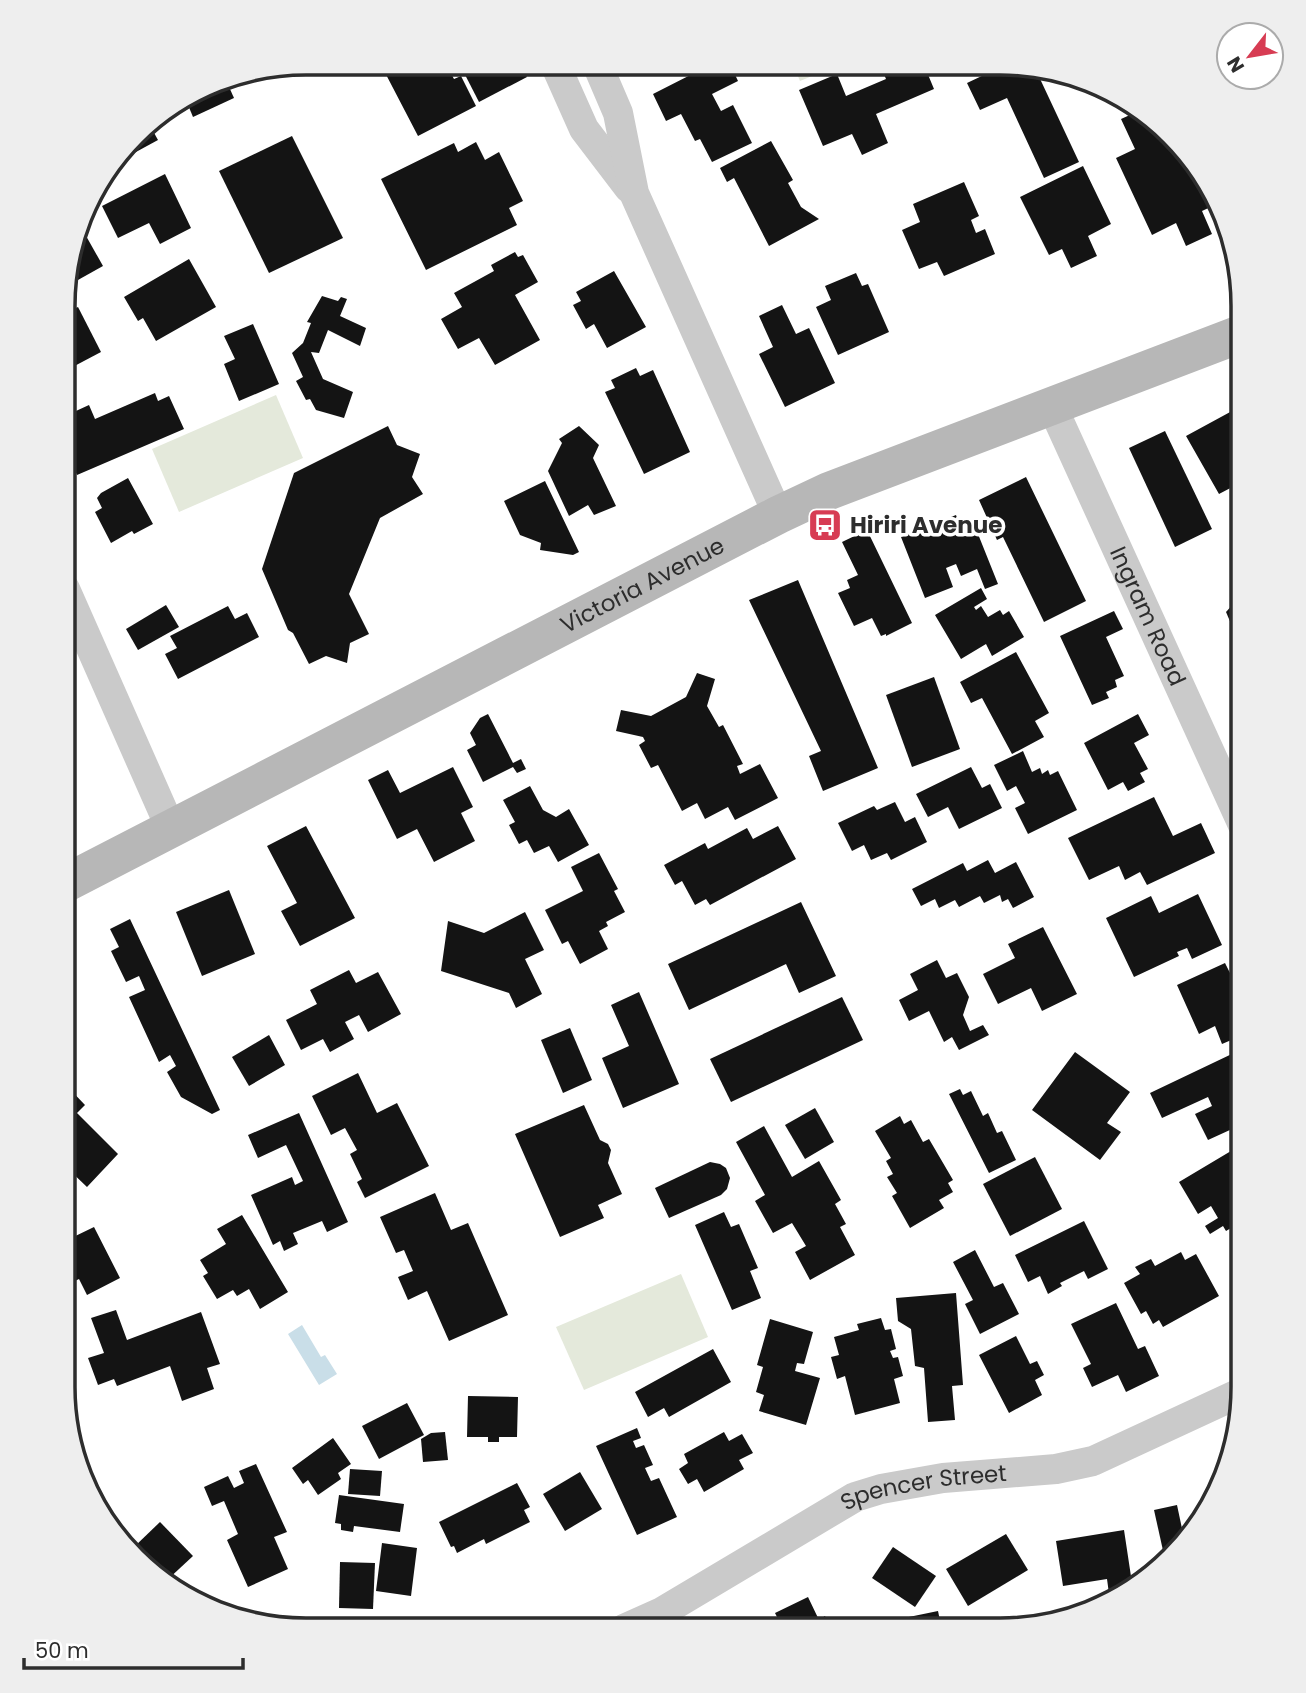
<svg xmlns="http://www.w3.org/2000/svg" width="1306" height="1693" font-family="Poppins,sans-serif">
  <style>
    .green { fill: #e4e9db }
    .water { fill: #c9dee8 }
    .building { fill: #141414 }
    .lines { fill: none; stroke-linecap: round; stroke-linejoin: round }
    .minor { stroke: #cacaca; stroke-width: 30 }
    .secondary { stroke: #b7b7b7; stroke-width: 38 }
    .labels { text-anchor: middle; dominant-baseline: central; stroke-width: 7; stroke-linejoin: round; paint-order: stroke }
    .poi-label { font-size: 23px; font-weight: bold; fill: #2d2d2d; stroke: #fff; text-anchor: start }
    .street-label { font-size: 23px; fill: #2d2d2d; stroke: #fff }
    .rim { fill: none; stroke: #2d2d2d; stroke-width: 3.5 }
  </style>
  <rect width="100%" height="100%" fill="#fff"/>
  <g class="green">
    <polygon points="793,64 839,65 800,81"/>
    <polygon points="276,395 303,458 179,512 152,449"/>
    <polygon points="681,1274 708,1337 584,1390 556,1327"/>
  </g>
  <polygon class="water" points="302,1325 321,1357 325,1355 337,1374 319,1385 288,1334"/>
  <g class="building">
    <polygon points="380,63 440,63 441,67 446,64 454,79 461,76 476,106 418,136"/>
    <polygon points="459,63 520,64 527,77 479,102"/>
    <polygon points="657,64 682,64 661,73"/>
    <polygon points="712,64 730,64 738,81 712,94 721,111 733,105 752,143 712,162 700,139 695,141 681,114 666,121 653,94"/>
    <polygon points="880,65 924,65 934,89 876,114 888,143 862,155 852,134 823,146 799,90 837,74 846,96 886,79"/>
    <polygon points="1005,65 1034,66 1079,162 1044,178 1007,98 980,110 967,83"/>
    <polygon points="225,78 234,98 193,117 186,100"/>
    <polygon points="1141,110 1147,113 1218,198 1219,203 1202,211 1212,234 1186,246 1176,223 1152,235 1116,158 1135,149 1121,119"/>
    <polygon points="148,122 158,140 112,165 146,123"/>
    <polygon points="292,136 343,238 269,273 219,171"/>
    <polygon points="771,141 793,180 788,183 801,207 819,219 769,246 734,178 727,182 720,168"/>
    <polygon points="476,142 485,160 499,152 523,201 509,208 517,225 426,270 381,179 454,143 458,152"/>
    <polygon points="1083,166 1111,224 1088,236 1097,256 1071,268 1062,249 1049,255 1020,197"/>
    <polygon points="165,174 191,228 160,244 149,223 118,238 102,206"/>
    <polygon points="964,182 979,216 971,220 976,233 985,229 995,254 944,276 937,262 919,269 902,230 920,222 913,204"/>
    <polygon points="81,227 103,266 69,285 65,279 65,274"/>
    <polygon points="515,252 518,257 523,255 538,282 515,295 540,340 495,365 479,338 458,349 441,319 462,307 454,293 494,271 491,265"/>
    <polygon points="189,259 216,307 156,341 143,318 138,321 124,297"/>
    <polygon points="614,271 646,327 607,348 594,324 586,329 573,305 581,301 576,292"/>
    <polygon points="856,273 862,286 868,284 889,332 838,355 816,307 831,300 825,286"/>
    <polygon points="322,296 338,301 341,297 347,299 340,316 366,328 360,346 328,330 319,353 311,352 323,379 353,392 344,418 316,410 310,399 306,400 296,381 303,377 292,353 303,343 311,323 307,322"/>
    <polygon points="782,305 796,334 809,328 835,383 785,407 759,354 773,347 759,316"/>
    <polygon points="78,307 101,352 65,371 65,313"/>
    <polygon points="253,324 279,384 239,401 224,364 235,359 224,336"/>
    <polygon points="636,368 640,376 653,370 690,452 644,474 605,392 615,388 611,380"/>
    <polygon points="155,393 158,401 169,396 184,429 77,475 70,459 65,460 65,416 89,405 95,419"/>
    <polygon points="1232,411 1243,430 1243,494 1238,484 1219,494 1186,436"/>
    <polygon points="388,426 397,445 420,454 412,477 423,494 380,518 349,594 369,634 350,643 347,663 326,656 309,664 293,633 288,630 262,569 294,473"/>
    <polygon points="579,426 599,445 593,458 616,506 594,515 588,505 569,516 548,471 562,443 559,439"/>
    <polygon points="1165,431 1212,529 1175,547 1129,448"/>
    <polygon points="1026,477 1086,601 1044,622 1003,537 997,540 979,500"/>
    <polygon points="128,478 153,524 134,534 132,531 111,543 95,512 102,508 97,498 101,493"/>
    <polygon points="545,481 579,552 573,555 540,550 541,543 520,535 504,501"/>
    <polygon points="956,515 959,524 972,519 998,584 985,589 977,569 961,576 956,564 946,568 953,587 925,598 901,537"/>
    <polygon points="867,530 912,623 886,636 886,634 881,636 872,618 854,626 838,593 850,588 847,580 858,575 842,542"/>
    <polygon points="798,580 878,768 823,791 809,756 821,751 749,600"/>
    <polygon points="981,588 987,599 974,607 976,610 981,606 988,617 1000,610 1003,615 1009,611 1024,637 992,656 986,644 961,659 935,615"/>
    <polygon points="1243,593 1243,621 1232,626 1226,612"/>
    <polygon points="166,605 179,627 138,650 126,629"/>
    <polygon points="228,606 235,619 247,613 259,637 178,679 165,654 177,648 170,636"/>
    <polygon points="1114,611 1123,629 1106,637 1124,676 1115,680 1117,687 1106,692 1109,698 1092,705 1060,636"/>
    <polygon points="1016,652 1049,713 1035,721 1044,737 1012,754 982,698 971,703 960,682"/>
    <polygon points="697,673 715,679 707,706 719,727 723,725 743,764 737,766 740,774 760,764 778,798 735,820 728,807 705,819 697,803 682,811 658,765 651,768 639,745 645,741 643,737 616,731 621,710 651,716 686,697"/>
    <polygon points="934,677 960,749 912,767 886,695"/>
    <polygon points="488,714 513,763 521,759 526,769 517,773 513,767 483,782 467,750 476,745 470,733 480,718"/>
    <polygon points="1138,714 1149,735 1134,743 1148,769 1140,773 1145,782 1128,791 1123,782 1108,790 1084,743"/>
    <polygon points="1023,751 1032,772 1040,768 1042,774 1048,770 1050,775 1058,771 1077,810 1028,834 1015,808 1025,803 1016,786 1007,791 994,765"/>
    <polygon points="453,767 473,807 461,813 475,841 434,862 417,829 397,839 368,780 388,770 400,793"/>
    <polygon points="971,767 982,788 990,784 1002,808 959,829 948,807 928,817 916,794"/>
    <polygon points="530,786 543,810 556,817 569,809 589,845 558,862 549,846 534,853 527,840 519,844 509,825 515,822 503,800"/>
    <polygon points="1154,797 1173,836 1201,823 1215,853 1147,885 1140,872 1125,880 1119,866 1089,880 1068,838"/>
    <polygon points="895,802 905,822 915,817 927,842 891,860 887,853 871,860 864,845 852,851 838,823 874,806 877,810"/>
    <polygon points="306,826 355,918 300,946 281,911 297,903 267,846"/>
    <polygon points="778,826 796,859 710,905 706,899 695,905 682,881 675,885 664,865 705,843 708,849 747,828 753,839"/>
    <polygon points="599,853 618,889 614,891 625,912 606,922 608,926 599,931 608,949 580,964 568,941 562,944 545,910 583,891 571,867"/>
    <polygon points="988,860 995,873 1016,862 1034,897 1013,908 1008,899 1002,902 1000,895 984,903 980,896 959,907 955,900 939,908 935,899 921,906 912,889 963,863 967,871"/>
    <polygon points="229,890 255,954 202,976 176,912"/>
    <polygon points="1198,894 1222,945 1192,959 1187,948 1177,952 1179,956 1134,977 1106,918 1151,896 1159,913"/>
    <polygon points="801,902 836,976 799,993 786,964 689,1010 668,964"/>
    <polygon points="525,912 544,950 525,959 542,994 516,1008 509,993 441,971 448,921 484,933"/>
    <polygon points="130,919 220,1110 212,1114 181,1097 167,1072 176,1066 170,1055 159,1062 129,997 145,990 139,976 126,982 111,951 119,947 110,929"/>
    <polygon points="1043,927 1077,994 1042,1011 1031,988 998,1004 983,974 1015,958 1008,944"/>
    <polygon points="937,960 946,978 957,973 969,997 963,1015 970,1031 983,1025 989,1035 959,1050 952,1037 944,1042 929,1011 909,1021 899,1000 918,990 910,974"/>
    <polygon points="1225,963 1231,975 1238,972 1243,983 1243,995 1240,996 1243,1002 1243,1014 1234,1017 1243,1035 1222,1044 1215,1026 1199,1034 1177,985"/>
    <polygon points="349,970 356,983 378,972 401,1014 368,1032 359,1015 345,1022 354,1039 330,1052 323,1039 301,1050 286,1020 317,1004 310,990"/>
    <polygon points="639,992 679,1084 623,1108 602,1058 629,1046 611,1005"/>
    <polygon points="842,997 863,1040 731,1102 710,1059"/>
    <polygon points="570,1028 592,1080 563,1093 541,1040"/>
    <polygon points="269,1035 285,1065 249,1086 232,1057"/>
    <polygon points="1075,1052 1130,1092 1107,1123 1121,1132 1100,1160 1032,1110"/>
    <polygon points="1236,1052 1243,1056 1243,1124 1208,1140 1195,1114 1212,1106 1208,1097 1162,1118 1150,1093"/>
    <polygon points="358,1073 377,1113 397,1103 429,1166 365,1198 357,1182 362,1179 350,1154 357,1150 345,1128 331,1135 312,1096"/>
    <polygon points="64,1083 85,1105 77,1113 118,1154 87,1187 63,1164"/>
    <polygon points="960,1089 963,1095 971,1091 983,1116 988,1113 997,1133 1002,1131 1016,1160 989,1173 949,1094"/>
    <polygon points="584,1105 600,1140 608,1144 611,1150 608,1163 622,1194 598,1205 604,1218 560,1237 515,1134"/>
    <polygon points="815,1108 834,1142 805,1159 785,1125"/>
    <polygon points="299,1113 348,1222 327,1232 322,1221 293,1233 298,1244 284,1251 280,1241 273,1245 251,1195 292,1177 295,1185 303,1181 286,1145 258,1158 248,1135"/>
    <polygon points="900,1116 904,1124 911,1120 923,1142 929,1139 953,1180 948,1183 953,1192 939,1200 944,1208 910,1228 892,1196 897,1193 887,1177 893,1174 886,1161 891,1158 875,1131"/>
    <polygon points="764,1126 792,1177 819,1161 841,1200 835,1204 846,1224 840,1227 855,1255 810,1280 795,1252 806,1246 792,1223 773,1233 755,1201 765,1195 736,1142"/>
    <polygon points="1231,1151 1243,1171 1243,1185 1238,1188 1243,1195 1243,1221 1226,1231 1223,1226 1210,1234 1205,1226 1218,1218 1211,1206 1198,1214 1179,1182"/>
    <polygon points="1035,1157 1062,1209 1010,1236 983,1184"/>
    <polygon points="710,1162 720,1164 726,1168 730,1178 727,1189 721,1195 669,1218 655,1188"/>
    <polygon points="435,1193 451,1230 468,1223 508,1315 449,1341 427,1291 408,1300 398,1277 413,1271 404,1250 396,1253 380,1217"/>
    <polygon points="724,1212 731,1227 739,1224 758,1268 750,1271 761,1298 732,1310 695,1225"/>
    <polygon points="242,1215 288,1292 260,1309 249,1289 237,1296 233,1290 217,1299 203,1276 208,1273 200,1260 226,1244 217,1229"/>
    <polygon points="1084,1221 1108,1269 1088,1279 1084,1271 1060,1283 1062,1286 1048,1294 1040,1276 1028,1282 1015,1255"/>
    <polygon points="94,1227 120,1278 87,1295 79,1279 63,1287 63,1242"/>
    <polygon points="975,1250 994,1287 1003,1283 1019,1314 980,1334 965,1304 973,1300 953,1262"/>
    <polygon points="1181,1252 1185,1260 1196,1254 1219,1296 1163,1327 1159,1320 1153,1324 1146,1311 1141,1314 1124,1283 1140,1274 1135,1267 1151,1259 1155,1266"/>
    <polygon points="956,1293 963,1385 952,1386 955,1420 928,1422 924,1368 915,1366 911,1329 898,1321 896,1298"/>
    <polygon points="1116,1303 1138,1349 1145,1346 1159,1376 1126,1392 1118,1375 1092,1387 1083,1368 1091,1364 1071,1324"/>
    <polygon points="116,1310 127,1340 201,1312 220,1364 207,1368 214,1389 182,1401 170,1366 117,1386 114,1379 98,1385 88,1358 104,1353 91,1318"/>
    <polygon points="881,1318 885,1330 891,1329 896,1349 890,1351 893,1358 898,1357 903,1376 894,1379 900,1403 855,1415 845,1376 837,1379 831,1357 839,1355 834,1337 859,1330 857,1324"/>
    <polygon points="770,1319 813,1332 804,1364 797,1363 795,1371 820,1378 806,1425 759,1411 764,1395 756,1392 763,1367 757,1365"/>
    <polygon points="1016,1336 1030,1364 1037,1361 1044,1375 1035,1380 1042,1395 1009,1413 979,1355"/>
    <polygon points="713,1349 731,1382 669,1417 664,1408 648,1417 635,1392"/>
    <polygon points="63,1375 75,1403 68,1407 63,1387"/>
    <polygon points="468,1396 518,1397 517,1437 499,1437 499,1442 488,1442 488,1437 467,1437"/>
    <polygon points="407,1403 424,1435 379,1459 362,1426"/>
    <polygon points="637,1428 641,1438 633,1441 636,1448 644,1445 653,1465 645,1468 651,1481 659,1478 677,1517 637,1535 596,1446"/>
    <polygon points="445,1432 448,1460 423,1462 421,1439 431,1433"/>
    <polygon points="724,1432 729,1441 742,1434 753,1453 739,1460 744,1469 704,1492 697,1479 688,1484 679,1469 688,1463 684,1454"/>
    <polygon points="333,1438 351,1464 338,1473 341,1479 318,1495 308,1480 303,1484 292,1468"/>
    <polygon points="256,1464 287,1532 274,1537 288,1569 248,1587 227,1540 238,1534 224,1501 212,1506 204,1487 228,1476 234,1488 244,1483 239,1471"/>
    <polygon points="350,1469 382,1471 380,1496 348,1494"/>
    <polygon points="580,1472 602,1509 565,1531 543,1494"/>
    <polygon points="517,1483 530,1507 524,1510 530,1522 486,1544 484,1539 457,1553 454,1546 451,1547 439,1522"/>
    <polygon points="339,1495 404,1504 400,1532 354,1526 353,1532 341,1530 341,1524 335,1523"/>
    <polygon points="1177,1505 1184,1538 1164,1555 1154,1510"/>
    <polygon points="160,1522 193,1556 165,1582 134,1547"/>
    <polygon points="1124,1530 1132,1583 1110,1601 1107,1579 1063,1586 1056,1541"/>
    <polygon points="1006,1534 1028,1570 968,1606 946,1569"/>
    <polygon points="382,1543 417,1548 411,1596 376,1591"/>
    <polygon points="893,1547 936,1576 915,1607 872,1578"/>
    <polygon points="340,1562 375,1563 373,1609 339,1608"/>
    <polygon points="808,1597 819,1620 825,1616 831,1630 783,1629 775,1613"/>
    <polygon points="938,1611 942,1630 906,1630 904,1618"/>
  </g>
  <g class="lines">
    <g class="minor">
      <polyline points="555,64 584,129 629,188"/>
      <polyline points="597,64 618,113 634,193 778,515"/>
      <path id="s1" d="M1052,406L1243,825"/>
      <polyline points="65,589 171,829"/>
      <path id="s2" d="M624,1629L662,1612L855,1497L881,1489L943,1478L1056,1469L1093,1461L1242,1392"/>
    </g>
    <path class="secondary" id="s3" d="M64,884L778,515L829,491L1243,333"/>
  </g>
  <defs>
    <g id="bus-square" transform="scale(1.75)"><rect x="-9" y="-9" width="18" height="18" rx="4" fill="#d73c53" stroke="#fff"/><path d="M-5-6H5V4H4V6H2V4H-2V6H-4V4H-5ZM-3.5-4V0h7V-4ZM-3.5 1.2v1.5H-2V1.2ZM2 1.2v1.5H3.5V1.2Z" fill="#fff"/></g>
  </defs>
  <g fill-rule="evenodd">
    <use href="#bus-square" x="825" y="525"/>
  </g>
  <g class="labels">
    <g class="poi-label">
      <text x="850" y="525">Hiriri Avenue</text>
    </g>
    <g class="street-label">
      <text stroke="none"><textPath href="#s3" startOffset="651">Victoria Avenue</textPath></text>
      <text stroke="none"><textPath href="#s1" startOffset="231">Ingram Road</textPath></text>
      <text stroke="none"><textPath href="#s2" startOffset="336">Spencer Street</textPath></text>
    </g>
  </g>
  <path d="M0 0H1306V1693H0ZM306 75H1000A231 231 0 0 1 1231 306V1387A231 231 0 0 1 1000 1618H306A231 231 0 0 1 75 1387V306A231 231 0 0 1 306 75Z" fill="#eee" fill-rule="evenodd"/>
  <path class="rim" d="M306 75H1000A231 231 0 0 1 1231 306V1387A231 231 0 0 1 1000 1618H306A231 231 0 0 1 75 1387V306A231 231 0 0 1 306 75Z"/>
  <g transform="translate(1250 56) rotate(239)"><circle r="33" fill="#ffffff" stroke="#ababab" stroke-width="2"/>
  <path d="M0-5L12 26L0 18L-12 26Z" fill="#d73c53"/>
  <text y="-10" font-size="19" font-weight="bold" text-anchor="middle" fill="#2d2d2d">N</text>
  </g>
  <path d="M24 1658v10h219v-10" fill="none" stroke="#2d2d2d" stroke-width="3.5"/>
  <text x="35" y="1658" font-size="21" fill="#2d2d2d" stroke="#ffffff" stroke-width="5" paint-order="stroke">50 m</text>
</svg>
